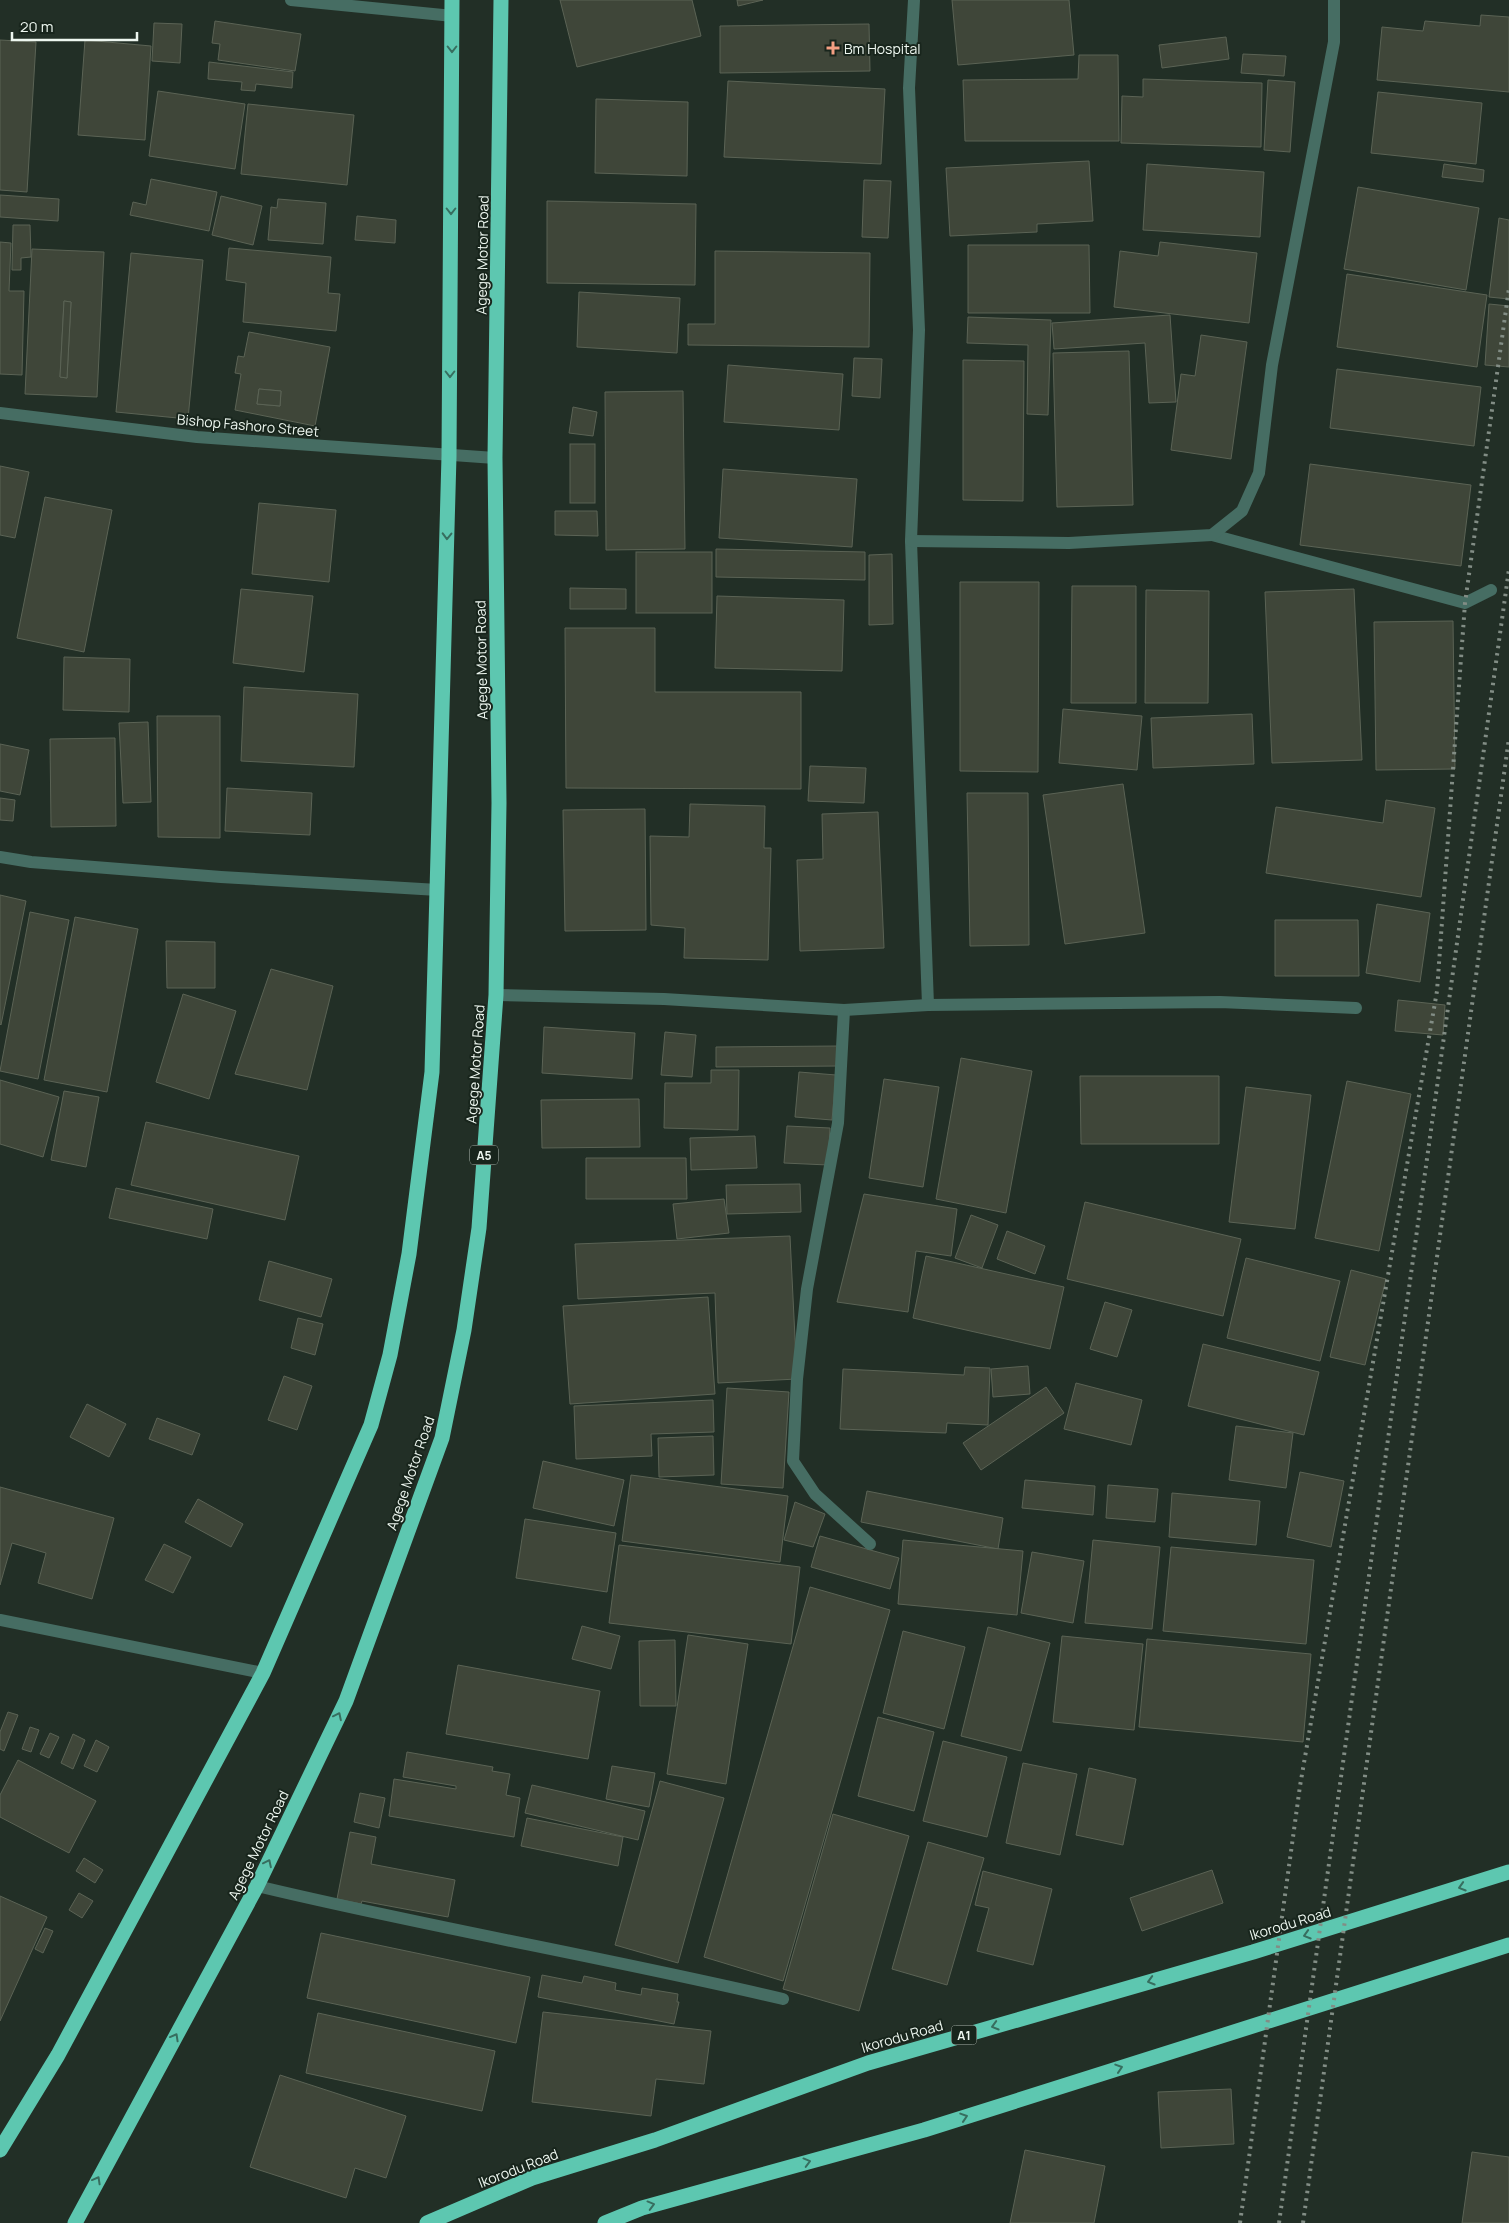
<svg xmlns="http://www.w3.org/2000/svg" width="1509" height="2223" font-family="Manrope,sans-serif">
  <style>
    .building { fill: #3f4639; stroke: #5b6355; fill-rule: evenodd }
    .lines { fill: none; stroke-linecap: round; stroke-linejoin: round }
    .minor { stroke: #466d63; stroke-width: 12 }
    .highway { stroke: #5dc7b0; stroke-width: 15 }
    .rail { stroke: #828d85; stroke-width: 4; stroke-dasharray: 2.5 5; stroke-linecap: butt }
    .oneway { stroke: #376e5f }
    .poi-dot { fill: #f39f82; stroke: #18251c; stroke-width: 2 }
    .labels { text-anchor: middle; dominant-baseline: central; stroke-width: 4; stroke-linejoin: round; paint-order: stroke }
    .shield { fill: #18251c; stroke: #aeb8b0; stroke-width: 1 }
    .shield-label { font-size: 12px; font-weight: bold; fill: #eef7f0 }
    .poi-label { font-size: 14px; fill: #eef7f0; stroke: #18251c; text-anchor: start }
    .street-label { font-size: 14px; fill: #eef7f0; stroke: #18251c }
  </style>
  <rect width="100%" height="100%" fill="#222f26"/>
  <g class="building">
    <polygon points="560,0 692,0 701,36 577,67"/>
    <polygon points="737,0 763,0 738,6"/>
    <polygon points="952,0 1069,0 1074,55 958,65"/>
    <polygon points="1481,15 1509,17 1509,92 1377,80 1382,27 1423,31 1425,21 1480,26"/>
    <polygon points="215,21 301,34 295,71 218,60 220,44 212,43"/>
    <polygon points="154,23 182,24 180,63 152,61"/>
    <polygon points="869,24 870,71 720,73 720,26"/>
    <polygon points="1226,37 1229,59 1162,68 1159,45"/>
    <polygon points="0,40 36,42 27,192 0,190"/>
    <polygon points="85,40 151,46 145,140 78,135"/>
    <polygon points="1243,54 1286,56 1284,76 1241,73"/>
    <polygon points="1079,55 1118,55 1119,141 965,141 963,80 1078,79"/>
    <polygon points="209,62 293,72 292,88 256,84 255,91 241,90 242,82 208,79"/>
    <polygon points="1143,79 1262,83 1261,147 1121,143 1122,96 1143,97"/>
    <polygon points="1268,80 1295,82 1290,152 1264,150"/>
    <polygon points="728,81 885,89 881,164 724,157"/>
    <polygon points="158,91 245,104 235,169 149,156"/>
    <polygon points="1378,92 1482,103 1476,164 1371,153"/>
    <polygon points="596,99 688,102 687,176 595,173"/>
    <polygon points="248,104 354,115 347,185 241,174"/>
    <polygon points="1089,161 1093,221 1037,224 1037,232 950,236 946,168"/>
    <polygon points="1147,164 1264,172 1260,237 1143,230"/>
    <polygon points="1444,164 1484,170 1483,182 1442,177"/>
    <polygon points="151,179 217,192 209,231 130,215 133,202 146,205"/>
    <polygon points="864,180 891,181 888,238 862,237"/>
    <polygon points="1358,187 1479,208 1466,290 1344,269"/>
    <polygon points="0,195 59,199 58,221 0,217"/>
    <polygon points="221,196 262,206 253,245 212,235"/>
    <polygon points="278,199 326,203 323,244 268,240 271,207 277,208"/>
    <polygon points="547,201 696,204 695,285 547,283"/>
    <polygon points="357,216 396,220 395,243 355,240"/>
    <polygon points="1499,218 1509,220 1509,299 1489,297"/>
    <polygon points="13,225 30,225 31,257 21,258 21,270 12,270"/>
    <polygon points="0,242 11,243 9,291 24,291 22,375 0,374"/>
    <polygon points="1160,242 1257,253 1249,323 1114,307 1120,251 1158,256"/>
    <polygon points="968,245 1089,245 1090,313 968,313"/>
    <polygon points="229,248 331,257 328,293 340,294 336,331 243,322 246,283 226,280"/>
    <path d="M32,249L104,252L97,397L25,394ZM64,301L71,302L67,378L60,377Z"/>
    <polygon points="715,251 870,253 869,347 688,345 688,324 715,324"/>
    <polygon points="131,253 203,260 188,419 116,412"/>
    <polygon points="1347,274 1487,295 1477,367 1337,347"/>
    <polygon points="579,292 680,298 677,353 577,347"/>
    <polygon points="64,301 71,302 67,378 60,377"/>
    <polygon points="1489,304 1509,306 1509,367 1485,365"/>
    <polygon points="1170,315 1176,402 1149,403 1145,343 1054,349 1052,323"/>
    <polygon points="968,317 1051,320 1048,415 1027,414 1028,345 967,343"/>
    <path d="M249,332L330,347L315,426L235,410L241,374L235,373L238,356L244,357ZM259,389L281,391L280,406L257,404Z"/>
    <polygon points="1201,335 1247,342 1231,459 1171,450 1181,374 1195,376"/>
    <polygon points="1129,351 1133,505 1057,507 1053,353"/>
    <polygon points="854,358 882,359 880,398 852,396"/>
    <polygon points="963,360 1024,361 1023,501 963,500"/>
    <polygon points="728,365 843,374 839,430 724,422"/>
    <polygon points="1337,369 1481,387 1474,446 1330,428"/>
    <polygon points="259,389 281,391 280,406 257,404"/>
    <polygon points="683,391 685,549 606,550 605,392"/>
    <polygon points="573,407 597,412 593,436 569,433"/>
    <rect x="570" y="444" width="25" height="59"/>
    <polygon points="1310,464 1471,485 1461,566 1300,545"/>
    <polygon points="0,466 29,472 15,538 0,535"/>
    <polygon points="723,469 857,479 852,547 719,538"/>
    <polygon points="45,497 112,510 84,652 17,638"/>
    <polygon points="259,503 336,510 329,582 252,574"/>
    <polygon points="555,511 597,511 598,536 555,535"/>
    <polygon points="716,549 865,552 865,580 716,577"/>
    <rect x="636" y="552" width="76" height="61"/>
    <polygon points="892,554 893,624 869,625 869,555"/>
    <polygon points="960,582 1039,582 1038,772 960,771"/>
    <polygon points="1072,586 1136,586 1136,703 1071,703"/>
    <polygon points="570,588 626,589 626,609 570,609"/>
    <polygon points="241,589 313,596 304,672 233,663"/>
    <polygon points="1354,589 1362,760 1272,763 1265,592"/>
    <polygon points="1146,590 1209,591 1208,703 1145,703"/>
    <polygon points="717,596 844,600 842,671 715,668"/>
    <polygon points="1453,621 1455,769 1376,770 1374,622"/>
    <polygon points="565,628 655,628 655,692 801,692 801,789 566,788"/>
    <polygon points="64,657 130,659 129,712 63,710"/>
    <polygon points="244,687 358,694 354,767 241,761"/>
    <polygon points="1063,709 1142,716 1137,770 1059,763"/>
    <polygon points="1252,714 1254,764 1153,768 1151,718"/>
    <polygon points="157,716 220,716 220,838 158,837"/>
    <polygon points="148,722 151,802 123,803 119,723"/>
    <polygon points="115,738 116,826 51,827 50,739"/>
    <polygon points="0,744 29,750 20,795 0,791"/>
    <polygon points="810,766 866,768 864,803 808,801"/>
    <polygon points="1123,784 1145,933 1065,944 1043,795"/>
    <polygon points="227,788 312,793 310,835 225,831"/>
    <polygon points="967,793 1028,793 1029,945 970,946"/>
    <polygon points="0,798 15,800 13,821 0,820"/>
    <polygon points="1386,800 1435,808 1421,897 1266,873 1276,807 1383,823"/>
    <polygon points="690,804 765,806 764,848 771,848 768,960 684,958 685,928 651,925 650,836 689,837"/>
    <polygon points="645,809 646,930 565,931 563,810"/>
    <polygon points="878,812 884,948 800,951 797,860 823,859 822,814"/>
    <polygon points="0,895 26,901 1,1025 0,1024"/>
    <polygon points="1377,904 1430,913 1420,982 1366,973"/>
    <polygon points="30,912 69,920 38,1079 0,1071"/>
    <polygon points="75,917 138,929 107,1092 44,1080"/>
    <polygon points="1275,920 1358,920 1359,976 1275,976"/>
    <polygon points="166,941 215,942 215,988 167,988"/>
    <polygon points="271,969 333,986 307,1090 235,1074"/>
    <polygon points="183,994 236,1011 209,1099 156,1082"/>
    <polygon points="1398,1000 1445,1005 1443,1035 1395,1031"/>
    <polygon points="544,1027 635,1033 632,1079 542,1073"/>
    <polygon points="665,1032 696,1035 692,1077 661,1075"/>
    <polygon points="839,1046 840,1066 716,1067 716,1047"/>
    <polygon points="961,1058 1032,1071 1006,1213 936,1199"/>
    <polygon points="711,1070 739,1070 738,1130 664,1128 665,1083 711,1083"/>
    <polygon points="799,1072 836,1075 832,1120 795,1117"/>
    <polygon points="1080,1076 1219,1076 1219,1144 1081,1144"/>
    <polygon points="884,1079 939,1087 923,1187 869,1178"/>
    <polygon points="0,1080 59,1097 43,1157 0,1144"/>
    <polygon points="1347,1081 1411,1094 1379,1251 1315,1238"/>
    <polygon points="1246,1087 1311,1095 1295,1229 1229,1222"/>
    <polygon points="64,1091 99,1097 86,1167 51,1160"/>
    <polygon points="639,1099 640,1147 542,1148 541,1100"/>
    <polygon points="146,1122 299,1156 285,1220 131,1185"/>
    <polygon points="787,1126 830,1128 828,1165 784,1163"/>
    <polygon points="755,1136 757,1168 691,1170 690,1138"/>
    <polygon points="586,1158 686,1158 687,1199 586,1199"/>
    <polygon points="800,1184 801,1212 727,1214 726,1185"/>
    <polygon points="116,1188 213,1209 207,1239 109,1218"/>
    <polygon points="864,1194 957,1209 951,1256 916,1251 908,1312 837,1302"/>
    <polygon points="724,1199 729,1233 677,1239 673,1204"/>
    <polygon points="1085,1202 1241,1239 1223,1316 1067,1279"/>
    <polygon points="971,1215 998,1225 982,1268 955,1258"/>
    <polygon points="1007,1231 1045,1246 1035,1274 997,1259"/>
    <polygon points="790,1236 797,1379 718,1383 715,1293 578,1299 575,1244"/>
    <polygon points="926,1256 1064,1287 1050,1349 913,1318"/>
    <polygon points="1246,1258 1340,1281 1320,1361 1227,1338"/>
    <polygon points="269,1261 332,1279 321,1317 259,1300"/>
    <polygon points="1351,1270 1386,1279 1365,1365 1330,1357"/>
    <polygon points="708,1297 715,1394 570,1404 563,1306"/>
    <polygon points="1105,1302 1132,1310 1117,1357 1090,1349"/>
    <polygon points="298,1318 323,1324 315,1355 291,1348"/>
    <polygon points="1203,1344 1319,1372 1304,1435 1188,1406"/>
    <polygon points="1028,1366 1030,1394 993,1397 991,1369"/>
    <polygon points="965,1367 990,1368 988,1425 947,1423 946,1433 840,1429 843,1369 964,1375"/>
    <polygon points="284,1376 312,1386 297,1430 268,1420"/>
    <polygon points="1076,1383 1142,1400 1131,1445 1064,1429"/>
    <polygon points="1046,1387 1064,1413 981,1470 963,1443"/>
    <polygon points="727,1388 789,1392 783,1488 721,1484"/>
    <polygon points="713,1400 714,1432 651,1434 652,1456 576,1459 574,1406"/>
    <polygon points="87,1404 126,1424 109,1457 70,1437"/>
    <polygon points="157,1418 200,1434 192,1455 149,1439"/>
    <polygon points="1236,1426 1293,1433 1286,1488 1229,1480"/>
    <polygon points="713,1436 714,1475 659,1477 658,1438"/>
    <polygon points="543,1461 624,1480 614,1526 533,1508"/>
    <polygon points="1300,1472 1344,1481 1331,1547 1287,1537"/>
    <polygon points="631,1475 788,1496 780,1562 622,1541"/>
    <polygon points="1025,1480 1095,1486 1093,1515 1022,1508"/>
    <polygon points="1108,1485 1158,1489 1155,1522 1106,1518"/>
    <polygon points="0,1487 114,1518 92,1599 38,1583 46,1553 12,1543 0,1585"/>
    <polygon points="867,1491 1003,1518 998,1549 861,1522"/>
    <polygon points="1172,1493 1260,1501 1256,1545 1169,1537"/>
    <polygon points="198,1499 243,1524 231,1547 185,1522"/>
    <polygon points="795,1502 825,1514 813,1547 784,1540"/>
    <polygon points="525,1519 616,1533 607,1592 516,1578"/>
    <polygon points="820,1536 899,1558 890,1589 811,1567"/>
    <polygon points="903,1540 1023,1551 1017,1615 898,1604"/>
    <polygon points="1093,1540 1160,1547 1152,1629 1085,1623"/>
    <polygon points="164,1544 191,1557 173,1593 145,1580"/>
    <polygon points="619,1545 800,1567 791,1644 609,1623"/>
    <polygon points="1171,1547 1314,1560 1306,1644 1163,1631"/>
    <polygon points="1032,1552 1084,1561 1073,1623 1021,1613"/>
    <polygon points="810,1587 890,1610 783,1981 704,1957"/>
    <polygon points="582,1626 620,1636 611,1669 572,1659"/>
    <polygon points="988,1627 1050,1643 1021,1751 961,1736"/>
    <polygon points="903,1631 965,1647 944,1729 883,1713"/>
    <polygon points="688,1635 748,1644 726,1784 667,1774"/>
    <polygon points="1062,1636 1143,1644 1134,1730 1053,1722"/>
    <polygon points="1147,1639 1311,1654 1303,1742 1139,1727"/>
    <polygon points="675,1640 676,1706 640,1706 639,1641"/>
    <polygon points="458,1665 600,1691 588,1759 446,1734"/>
    <polygon points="8,1712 18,1715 4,1751 0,1749 0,1732"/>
    <polygon points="878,1717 934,1732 914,1811 858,1796"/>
    <polygon points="30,1727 39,1730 31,1752 22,1749"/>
    <polygon points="50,1733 59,1737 49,1758 40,1754"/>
    <polygon points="73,1734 85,1740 73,1769 61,1763"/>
    <polygon points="96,1740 109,1747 97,1772 84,1766"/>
    <polygon points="943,1741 1007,1757 987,1837 923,1821"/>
    <polygon points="407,1752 493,1767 492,1771 510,1774 506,1795 520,1798 514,1837 389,1816 394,1779 456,1789 456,1786 403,1777"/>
    <polygon points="18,1760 96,1801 69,1853 0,1817 0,1795"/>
    <polygon points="1023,1763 1077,1774 1060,1855 1006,1843"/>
    <polygon points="612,1766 655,1773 649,1807 606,1799"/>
    <polygon points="1089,1768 1136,1779 1123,1845 1076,1835"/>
    <polygon points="660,1781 724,1798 678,1963 615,1945"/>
    <polygon points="532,1785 645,1811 638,1840 525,1813"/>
    <polygon points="360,1793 385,1798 379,1828 354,1822"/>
    <polygon points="833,1814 909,1836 859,2011 783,1989"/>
    <polygon points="527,1818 623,1837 618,1866 521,1846"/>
    <polygon points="350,1832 376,1837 371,1864 455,1880 448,1917 362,1901 361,1904 337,1899"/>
    <polygon points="928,1842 984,1858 947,1985 892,1969"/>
    <polygon points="84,1858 103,1870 95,1883 76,1871"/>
    <polygon points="1212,1870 1223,1903 1142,1931 1130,1898"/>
    <polygon points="983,1871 1052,1889 1033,1965 977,1951 989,1908 975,1905"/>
    <polygon points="79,1893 93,1901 82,1918 69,1910"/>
    <polygon points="0,1896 47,1917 0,2021"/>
    <polygon points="45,1928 53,1931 43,1953 35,1949"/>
    <polygon points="321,1933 530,1977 516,2043 307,1998"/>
    <polygon points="542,1975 582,1983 584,1976 616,1983 615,1990 641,1995 642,1988 678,1994 677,2002 679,2002 674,2024 538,1997"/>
    <polygon points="543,2012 711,2031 704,2084 656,2079 651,2116 532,2102"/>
    <polygon points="318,2013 495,2051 482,2111 306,2073"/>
    <polygon points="280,2075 406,2116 386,2178 355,2168 346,2198 250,2167"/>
    <polygon points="1231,2089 1234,2144 1161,2148 1158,2092"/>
    <polygon points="1025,2150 1105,2166 1094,2223 1010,2223"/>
    <polygon points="1472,2152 1509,2157 1509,2223 1462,2223"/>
  </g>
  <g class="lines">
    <g class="minor">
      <polyline points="291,0 453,16"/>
      <polyline points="914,0 909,88 919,330 911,541 928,1005"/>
      <polyline points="0,413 197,437 495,458"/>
      <polyline points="1212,535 1465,603 1491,590"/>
      <polyline points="911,541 1069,543 1212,535 1242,511 1259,473 1272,365 1334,42 1334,0"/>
      <polyline points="0,857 31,862 221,877 438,890"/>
      <polyline points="496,995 664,999 844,1010 928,1005 1220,1002 1356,1008"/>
      <polyline points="844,1010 838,1123 807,1289 797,1379 793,1461 815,1494 870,1544"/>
      <polyline points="0,1620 263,1673"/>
      <path d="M257,1886C432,1928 609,1958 783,1999"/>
    </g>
    <g class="highway">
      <polyline points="0,2150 58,2055 263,1673 371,1425 390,1355 409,1254 432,1072 449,456 452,0"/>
      <polyline points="75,2223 257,1886 346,1701 442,1438 464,1330 479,1228 496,995 499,803 495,458 501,0"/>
      <polyline points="427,2223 532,2178 655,2140 868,2063 1253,1952 1509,1872"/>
      <polyline points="605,2223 642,2208 924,2130 1509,1945"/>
    </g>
    <g class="rail">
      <polyline points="1240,2223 1300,1786 1437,991 1465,603 1509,288"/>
      <polyline points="1279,2223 1509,569"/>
      <polyline points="1303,2223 1509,738"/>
    </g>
  </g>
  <defs><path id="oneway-chevron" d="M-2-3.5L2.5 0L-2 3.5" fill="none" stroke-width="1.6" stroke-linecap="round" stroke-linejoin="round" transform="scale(1.25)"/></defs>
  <g class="oneway">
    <use href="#oneway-chevron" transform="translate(452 49) rotate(90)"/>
    <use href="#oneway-chevron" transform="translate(451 211) rotate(90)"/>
    <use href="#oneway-chevron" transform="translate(450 374) rotate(90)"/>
    <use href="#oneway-chevron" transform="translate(447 536) rotate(91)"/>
    <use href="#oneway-chevron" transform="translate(338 1716) rotate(-64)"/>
    <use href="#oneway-chevron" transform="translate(268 1863) rotate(-64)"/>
    <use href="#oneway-chevron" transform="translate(1462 1887) rotate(163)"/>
    <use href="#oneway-chevron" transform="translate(1307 1935) rotate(163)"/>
    <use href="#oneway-chevron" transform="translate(1151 1981) rotate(164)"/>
    <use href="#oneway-chevron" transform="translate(995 2026) rotate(164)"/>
    <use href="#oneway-chevron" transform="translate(175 2037) rotate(-61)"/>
    <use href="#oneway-chevron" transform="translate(1119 2068) rotate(-18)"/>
    <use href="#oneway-chevron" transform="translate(964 2117) rotate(-18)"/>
    <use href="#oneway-chevron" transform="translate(807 2162) rotate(-15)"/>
    <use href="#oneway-chevron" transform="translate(97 2180) rotate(-61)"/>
    <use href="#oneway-chevron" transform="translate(651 2205) rotate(-15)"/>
  </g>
  <path class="poi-dot" d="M830.5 40.5h5v5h5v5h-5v5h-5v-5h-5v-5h5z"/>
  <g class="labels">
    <g class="shield">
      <rect x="470" y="1145.5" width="28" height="19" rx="4"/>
      <rect x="951.5" y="2025.5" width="25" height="19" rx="4"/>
    </g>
    <g class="shield-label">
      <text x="484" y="1155">A5</text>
      <text x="964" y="2035">A1</text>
    </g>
    <g class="poi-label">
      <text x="844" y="48">Bm Hospital</text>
    </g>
    <g class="street-label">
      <text transform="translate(482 255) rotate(-89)">Agege Motor Road</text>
      <text transform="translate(248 425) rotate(5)">Bishop Fashoro Street</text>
      <text transform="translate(481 660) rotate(-91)">Agege Motor Road</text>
      <text transform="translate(475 1064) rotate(-86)">Agege Motor Road</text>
      <text transform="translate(410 1473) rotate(-71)">Agege Motor Road</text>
      <text transform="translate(258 1845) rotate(-64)">Agege Motor Road</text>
      <text transform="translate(1290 1923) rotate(-17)">Ikorodu Road</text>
      <text transform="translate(902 2036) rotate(-16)">Ikorodu Road</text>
      <text transform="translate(518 2168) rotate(-21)">Ikorodu Road</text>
    </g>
  </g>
  <path d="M12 32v8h125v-8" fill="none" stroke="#eef7f0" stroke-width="2.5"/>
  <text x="20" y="32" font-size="15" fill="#eef7f0" stroke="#18251c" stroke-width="4" paint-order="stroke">20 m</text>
</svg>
